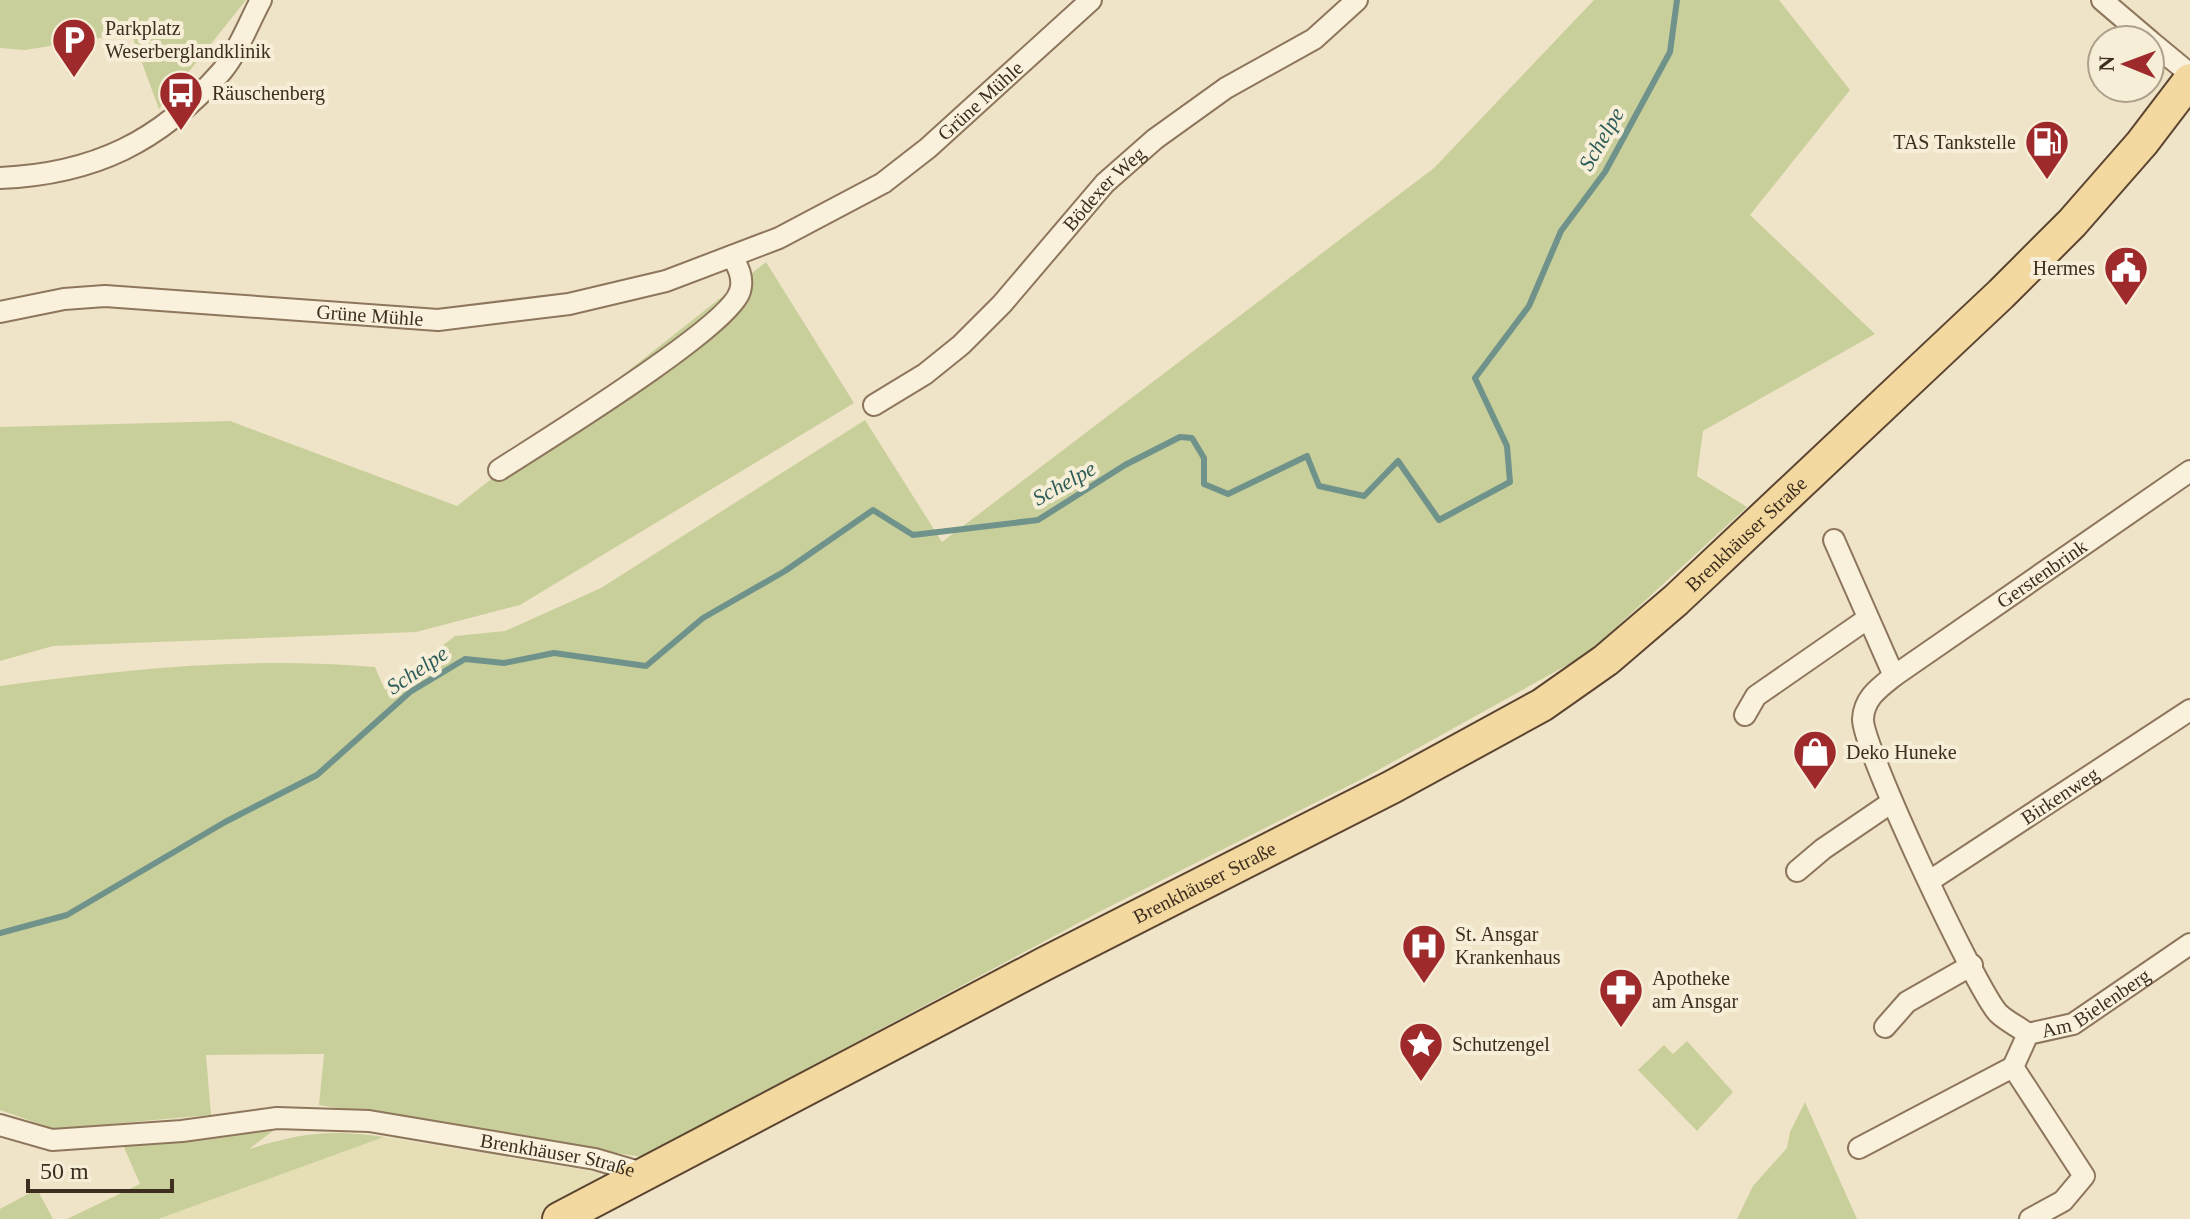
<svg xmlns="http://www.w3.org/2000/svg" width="2190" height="1219" font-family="'Times New Roman',serif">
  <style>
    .farmland { fill: #e6deb5 }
    .green { fill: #c9cf9b }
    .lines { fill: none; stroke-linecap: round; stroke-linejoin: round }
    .stream { stroke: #6f938a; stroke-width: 6 }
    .minor-casing { stroke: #8d765c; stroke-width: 24 }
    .primary-casing { stroke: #5b4430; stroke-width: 36 }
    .minor { stroke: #faf1dc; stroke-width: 20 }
    .primary { stroke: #f3d9a0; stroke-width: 32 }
    .labels { text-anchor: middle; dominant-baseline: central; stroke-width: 8; stroke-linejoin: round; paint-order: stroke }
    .poi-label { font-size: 20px; fill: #3d2e20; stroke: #f7eed8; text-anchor: start }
    .street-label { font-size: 20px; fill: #3d2e20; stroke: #f7eed8 }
    .water-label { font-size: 22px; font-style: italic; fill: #2f5d5a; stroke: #f7eed8 }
  </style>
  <rect width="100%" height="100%" fill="#f0e4c8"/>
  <polygon class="farmland" points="384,1137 602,1173 568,1219 158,1219"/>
  <g class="green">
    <polygon points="0,0 246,0 159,109 131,33 25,50 0,48"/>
    <path d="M1594,0H1779L1850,90L1750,215L1875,334L1703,431L1697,476L1747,507L1587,654L1364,778L1101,911L642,1157L319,1105L324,1054L206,1055L211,1115L54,1129L0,1110V686C125,669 250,656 375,667L385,690L455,636L505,631L601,588L865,420L942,542L1434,168Z"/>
    <polygon points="766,262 854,403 520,605 416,632 53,646 0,661 0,427 230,421 457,506"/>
    <polygon points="1687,1041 1733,1092 1697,1131 1638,1070 1664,1045 1673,1054"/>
    <polygon points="1805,1102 1857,1219 1737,1219 1753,1186 1787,1148 1790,1132"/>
    <path d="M277,1128L249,1149C301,1133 329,1129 384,1137L158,1219H67L140,1184L123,1145Z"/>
    <polygon points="37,1189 53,1219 0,1219 0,1209"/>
  </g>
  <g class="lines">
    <polyline class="stream" points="0,933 67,915 225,822 317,775 410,692 465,659 504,663 554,653 646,666 703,618 785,571 873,510 913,535 1038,520 1125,465 1180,437 1192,438 1204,458 1204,484 1228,494 1307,456 1319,486 1364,496 1398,461 1439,520 1510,482 1507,446 1475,378 1529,306 1561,231 1605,172 1670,52 1677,0"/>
    <g class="minor-casing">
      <g id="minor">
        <polyline points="2102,0 2149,40"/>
        <polyline points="2150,41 2190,74"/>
        <path d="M0,178C94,174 160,142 222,71C238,52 249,22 261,0"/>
        <path id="s1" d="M0,312L64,299L105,296L438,320L569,304L666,281L779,238L883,183L928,148L1091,0"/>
        <path id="s2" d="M874,405L925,374L961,345L1002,304L1105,183L1155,139L1226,88L1314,39L1357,0"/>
        <path d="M499,470C539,444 730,327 740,291C744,278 738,267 732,256"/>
        <polyline points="1834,540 1894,676"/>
        <polyline points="1745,715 1756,696 1867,619"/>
        <polyline points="1797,871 1823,849 1892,802"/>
        <path id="s3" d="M1931,880L2190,710"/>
        <polyline points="1885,1027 1907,1002 1972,965"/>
        <path id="s4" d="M2028,1034C2019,1027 2006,1021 1998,1013C1976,989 1862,747 1863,719C1864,698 1879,688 1894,676L2190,471"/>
        <path id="s5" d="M0,1125L52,1140L182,1131L277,1118L369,1121L595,1159L646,1174"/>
        <polyline points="1859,1148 2013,1067"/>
        <path id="s6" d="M2030,1219L2063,1201L2084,1176L2013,1067L2028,1034L2073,1024L2190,944"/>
      </g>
    </g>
    <g class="primary-casing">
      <g id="primary">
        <path id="s7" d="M559,1219L1044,964L1392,787L1542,705L1606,660L1676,600L2001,294L2072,223L2142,143L2190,80"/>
      </g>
    </g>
    <use href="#minor" class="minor"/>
    <use href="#primary" class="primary"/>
  </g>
  <defs>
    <g id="parking-pin" transform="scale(2.3)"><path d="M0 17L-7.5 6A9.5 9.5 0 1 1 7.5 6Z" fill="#9e2a2b" stroke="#f7eed8"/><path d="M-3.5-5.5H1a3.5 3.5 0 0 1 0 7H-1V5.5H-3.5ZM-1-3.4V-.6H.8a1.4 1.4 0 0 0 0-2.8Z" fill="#fff"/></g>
    <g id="bus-pin" transform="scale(2.3)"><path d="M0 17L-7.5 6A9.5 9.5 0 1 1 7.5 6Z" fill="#9e2a2b" stroke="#f7eed8"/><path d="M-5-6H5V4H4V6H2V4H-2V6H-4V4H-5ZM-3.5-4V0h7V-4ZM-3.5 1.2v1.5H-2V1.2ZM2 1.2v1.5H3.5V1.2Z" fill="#fff"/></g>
    <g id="fuel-pin" transform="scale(2.3)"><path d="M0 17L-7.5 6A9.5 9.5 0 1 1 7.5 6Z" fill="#9e2a2b" stroke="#f7eed8"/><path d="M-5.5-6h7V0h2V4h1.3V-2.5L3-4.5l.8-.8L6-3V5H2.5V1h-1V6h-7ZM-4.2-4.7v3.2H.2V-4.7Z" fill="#fff"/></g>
    <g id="civic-pin" transform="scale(2.3)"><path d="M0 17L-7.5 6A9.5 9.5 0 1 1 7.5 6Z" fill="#9e2a2b" stroke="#f7eed8"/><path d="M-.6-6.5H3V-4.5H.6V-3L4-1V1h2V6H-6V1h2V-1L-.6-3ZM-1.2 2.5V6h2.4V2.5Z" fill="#fff"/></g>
    <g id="shop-pin" transform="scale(2.3)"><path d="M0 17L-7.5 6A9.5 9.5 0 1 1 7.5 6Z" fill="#9e2a2b" stroke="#f7eed8"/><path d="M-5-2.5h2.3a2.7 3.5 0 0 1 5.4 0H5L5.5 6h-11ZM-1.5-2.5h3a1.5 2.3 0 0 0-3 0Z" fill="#fff"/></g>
    <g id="hospital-pin" transform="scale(2.3)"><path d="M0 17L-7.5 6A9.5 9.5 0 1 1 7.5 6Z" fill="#9e2a2b" stroke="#f7eed8"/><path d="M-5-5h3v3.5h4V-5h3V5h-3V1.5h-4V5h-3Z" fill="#fff"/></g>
    <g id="pharmacy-pin" transform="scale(2.3)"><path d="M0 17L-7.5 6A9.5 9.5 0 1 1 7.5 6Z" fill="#9e2a2b" stroke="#f7eed8"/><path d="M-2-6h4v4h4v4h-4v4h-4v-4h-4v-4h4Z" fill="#fff"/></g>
    <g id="sight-pin" transform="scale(2.3)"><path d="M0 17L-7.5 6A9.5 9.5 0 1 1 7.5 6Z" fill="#9e2a2b" stroke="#f7eed8"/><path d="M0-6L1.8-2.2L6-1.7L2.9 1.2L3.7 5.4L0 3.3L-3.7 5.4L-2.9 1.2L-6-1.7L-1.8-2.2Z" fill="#fff"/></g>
  </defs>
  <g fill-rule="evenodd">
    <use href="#parking-pin" x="74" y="40"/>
    <use href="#bus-pin" x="181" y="93"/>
    <use href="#fuel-pin" x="2047" y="142"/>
    <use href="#civic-pin" x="2126" y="268"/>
    <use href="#shop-pin" x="1815" y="752"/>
    <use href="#hospital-pin" x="1424" y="946"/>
    <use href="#pharmacy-pin" x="1621" y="990"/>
    <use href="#sight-pin" x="1421" y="1044"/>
  </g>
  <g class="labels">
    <g class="poi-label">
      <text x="105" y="28">Parkplatz<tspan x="105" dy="23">Weserberglandklinik</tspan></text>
      <text x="212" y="93">Räuschenberg</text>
      <text x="2016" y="142" text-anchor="end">TAS Tankstelle</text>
      <text x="2095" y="268" text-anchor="end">Hermes</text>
      <text x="1846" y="752">Deko Huneke</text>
      <text x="1455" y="934">St. Ansgar<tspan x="1455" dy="23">Krankenhaus</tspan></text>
      <text x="1652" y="978">Apotheke<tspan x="1652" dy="23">am Ansgar</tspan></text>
      <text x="1452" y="1044">Schutzengel</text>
    </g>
    <g class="street-label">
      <text stroke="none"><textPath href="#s1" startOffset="1038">Grüne Mühle</textPath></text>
      <text stroke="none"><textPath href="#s2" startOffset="318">Bödexer Weg</textPath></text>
      <text stroke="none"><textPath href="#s1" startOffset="372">Grüne Mühle</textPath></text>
      <text stroke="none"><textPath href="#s7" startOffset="1376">Brenkhäuser Straße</textPath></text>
      <text stroke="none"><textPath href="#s4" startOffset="596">Gerstenbrink</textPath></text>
      <text stroke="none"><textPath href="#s3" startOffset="154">Birkenweg</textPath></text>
      <text stroke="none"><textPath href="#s7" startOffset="728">Brenkhäuser Straße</textPath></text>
      <text stroke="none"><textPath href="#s6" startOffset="312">Am Bielenberg</textPath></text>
      <text stroke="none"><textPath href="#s5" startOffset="564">Brenkhäuser Straße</textPath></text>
    </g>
    <g class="water-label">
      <text transform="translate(1601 139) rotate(-60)">Schelpe</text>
      <text transform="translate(1064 483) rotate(-29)">Schelpe</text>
      <text transform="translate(417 670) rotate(-34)">Schelpe</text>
    </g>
  </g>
  <g transform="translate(2126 64) rotate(271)"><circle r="38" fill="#f7eed8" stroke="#ada18e" stroke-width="2"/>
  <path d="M0-6L14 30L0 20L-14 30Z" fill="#9e2a2b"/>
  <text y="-12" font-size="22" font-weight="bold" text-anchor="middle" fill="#3d2e20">N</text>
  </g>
  <path d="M28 1179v12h144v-12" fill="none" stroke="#3d2e20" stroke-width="4"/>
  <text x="40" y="1179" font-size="24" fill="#3d2e20" stroke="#f7eed8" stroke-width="6" paint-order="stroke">50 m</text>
</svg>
